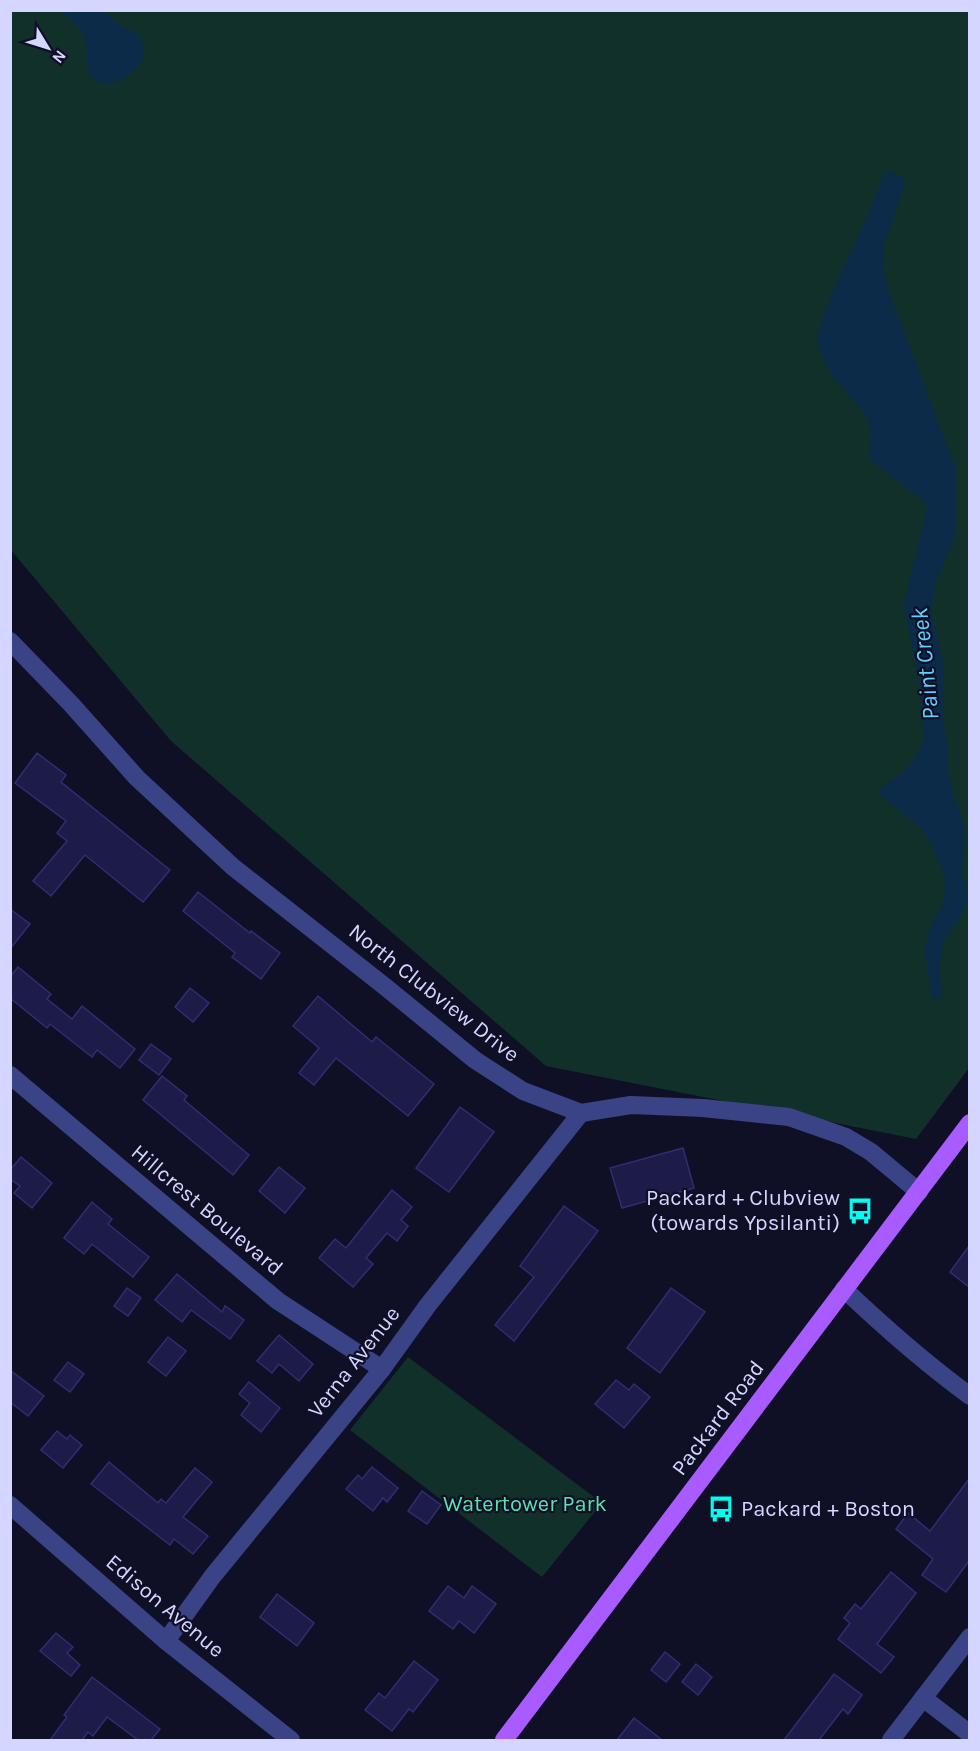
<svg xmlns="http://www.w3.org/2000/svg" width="980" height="1751" font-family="Karla,sans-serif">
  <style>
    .green { fill: #12302a }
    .water { fill: #0c2b48 }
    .building { fill: #1d1b47; stroke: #302d73; stroke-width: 1.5 }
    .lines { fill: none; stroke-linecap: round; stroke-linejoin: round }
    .minor { stroke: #3a4385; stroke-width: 18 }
    .major { stroke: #a85bff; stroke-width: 18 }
    .labels { text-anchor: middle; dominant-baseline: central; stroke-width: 4.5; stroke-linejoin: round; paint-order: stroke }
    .street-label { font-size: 22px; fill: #d4d6ff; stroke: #0f0f26 }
    .poi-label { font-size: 22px; fill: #d4d6ff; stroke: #0f0f26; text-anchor: end }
    .park-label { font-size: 22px; fill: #5ee0ac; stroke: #0f0f26 }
    .water-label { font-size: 24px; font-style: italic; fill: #62cfff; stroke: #0f0f26 }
  </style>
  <rect width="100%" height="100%" fill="#0f0f26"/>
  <g class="green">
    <polygon points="10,11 969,11 969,1068 916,1139 546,1066 171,741 11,550"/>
    <polygon points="408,1357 602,1503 542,1577 350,1430"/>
  </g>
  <g class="water">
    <path d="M62,11H103C109,16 114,21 121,26C128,31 139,31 143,41C152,64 118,91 97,81C81,73 89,50 85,39C81,28 69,19 62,11Z"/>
    <path d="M886,170L904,177L905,183L884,246L883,269L890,295L955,467V535L935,584L931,608L943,662L944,729L947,742V770L954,797L962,818L965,836L962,875L968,892L967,902L962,914L944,941L939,967L942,997L936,1000L932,997L925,953L929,931L944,901L945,877L931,844L921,828L880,795V790L908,768L917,755L924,740L920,690L904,603L927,510L925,502L870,460C867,446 874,435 868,420C862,406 849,396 839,384C830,373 822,359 818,344C814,327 851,252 860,233C869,213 877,191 886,170Z"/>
  </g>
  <g class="building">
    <polygon points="37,753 66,775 61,782 170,870 143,902 85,855 51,896 33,881 67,841 57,833 66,821 15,783"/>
    <polygon points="198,892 250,933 251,931 280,953 261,979 232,957 235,953 183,911"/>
    <polygon points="10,909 30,924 10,949"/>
    <polygon points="18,967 51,994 47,999 72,1019 82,1006 135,1049 120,1068 97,1050 92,1057 50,1024 47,1028 10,998 10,977"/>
    <polygon points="190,988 209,1003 193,1022 175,1007"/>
    <polygon points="318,996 372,1042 376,1037 434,1084 408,1116 336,1058 314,1085 299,1073 319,1048 293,1026"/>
    <polygon points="151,1044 171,1059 159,1075 139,1060"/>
    <polygon points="162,1076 187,1096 184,1100 249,1155 233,1175 143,1100"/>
    <polygon points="460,1107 494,1132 449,1192 416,1168"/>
    <polygon points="683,1148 694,1188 622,1208 610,1168"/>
    <polygon points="21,1157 52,1183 32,1208 14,1193 20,1186 10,1179 10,1170"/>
    <polygon points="279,1167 305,1188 285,1213 259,1191"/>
    <polygon points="392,1190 412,1207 401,1220 408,1226 397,1241 387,1233 366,1258 373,1264 353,1287 319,1258 335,1239 346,1248"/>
    <polygon points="92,1202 112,1219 108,1224 149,1257 133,1277 92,1244 84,1254 64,1238"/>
    <polygon points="564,1206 598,1231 514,1341 495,1325 534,1277 520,1266"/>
    <polygon points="969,1246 969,1287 950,1272"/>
    <polygon points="177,1274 222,1312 225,1306 244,1320 230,1339 191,1310 182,1322 155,1300"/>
    <polygon points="127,1288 141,1298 128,1316 114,1306"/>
    <polygon points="671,1288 705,1312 660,1373 627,1348"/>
    <polygon points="279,1335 313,1364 299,1381 279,1364 272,1373 257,1361"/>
    <polygon points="168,1337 186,1351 166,1376 148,1362"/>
    <polygon points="68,1362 84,1374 70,1392 54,1380"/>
    <polygon points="10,1370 44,1396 28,1416 10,1402"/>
    <polygon points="616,1380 629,1390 634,1384 650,1397 624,1428 595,1404"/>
    <polygon points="249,1382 280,1408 261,1432 241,1415 250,1403 239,1394"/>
    <polygon points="57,1431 67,1439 70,1435 82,1445 63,1468 41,1450"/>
    <polygon points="109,1462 158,1503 161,1499 166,1503 195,1468 212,1482 183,1517 208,1536 193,1554 174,1539 170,1545 91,1484"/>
    <polygon points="372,1467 398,1488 387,1502 383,1498 373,1511 346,1489 358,1475 362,1479"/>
    <polygon points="969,1479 969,1561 946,1592 922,1575 933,1559 896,1529 908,1513 930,1531"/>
    <polygon points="422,1491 441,1505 427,1524 408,1511"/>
    <polygon points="891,1572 916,1593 877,1644 894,1657 881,1673 838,1639 850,1623 844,1618 855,1604 861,1609"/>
    <polygon points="448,1586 464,1598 472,1586 496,1604 474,1633 459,1621 453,1629 429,1611"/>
    <polygon points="277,1594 314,1623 297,1646 260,1617"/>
    <polygon points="56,1633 73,1647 67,1653 80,1665 71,1676 40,1651"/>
    <polygon points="665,1652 680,1664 666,1682 651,1670"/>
    <polygon points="414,1661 438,1680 413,1712 409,1709 392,1731 365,1710 379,1693 385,1698"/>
    <polygon points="696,1664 712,1677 698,1695 682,1682"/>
    <polygon points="834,1674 862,1695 848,1714 843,1709 819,1740 784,1740"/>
    <polygon points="92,1677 160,1729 151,1740 138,1740 107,1717 93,1736 88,1732 82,1740 50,1740 67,1717 64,1715"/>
    <polygon points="634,1718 662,1740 617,1740"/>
  </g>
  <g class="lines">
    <g class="minor">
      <polyline points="10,641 71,704 137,778 233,867 383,985 475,1060 523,1091 581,1113 631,1105 703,1108 789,1117 846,1137 871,1152 919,1192"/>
      <polyline points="10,1075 278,1301 382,1369"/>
      <path d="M844,1289C884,1327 925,1363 970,1396"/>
      <polyline points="10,1505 166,1641 291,1740"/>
      <polyline points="166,1641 212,1577 382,1369 428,1305 581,1113"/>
      <polyline points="923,1698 970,1734"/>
      <polyline points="891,1740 970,1637"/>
    </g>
    <polyline class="major" points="504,1740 970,1123"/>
  </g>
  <defs>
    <g id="bus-bare" transform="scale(2.07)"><path d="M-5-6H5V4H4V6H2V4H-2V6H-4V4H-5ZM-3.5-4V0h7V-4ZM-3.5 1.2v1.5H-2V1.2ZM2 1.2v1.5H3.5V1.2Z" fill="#00fff1" stroke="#0f0f26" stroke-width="2.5" paint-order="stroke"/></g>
  </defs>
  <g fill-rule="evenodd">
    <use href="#bus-bare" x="860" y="1211"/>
    <use href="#bus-bare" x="721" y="1509"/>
  </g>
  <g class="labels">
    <g class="street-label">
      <text transform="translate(434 993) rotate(38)">North Clubview Drive</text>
      <text transform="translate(207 1210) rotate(40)">Hillcrest Boulevard</text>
      <text transform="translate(354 1362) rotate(-52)">Verna Avenue</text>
      <text transform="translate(718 1418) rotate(-53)">Packard Road</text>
      <text transform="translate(165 1606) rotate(40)">Edison Avenue</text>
    </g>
    <g class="poi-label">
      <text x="840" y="1198">Packard + Clubview<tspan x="840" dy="25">(towards Ypsilanti)</tspan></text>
      <text x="741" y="1509" text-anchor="start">Packard + Boston</text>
    </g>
    <g class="park-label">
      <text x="525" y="1504">Watertower Park</text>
    </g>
    <g class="water-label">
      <text transform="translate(925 664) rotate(-96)">Paint Creek</text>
    </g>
  </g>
  <rect width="980" height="1751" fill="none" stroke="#d4d6ff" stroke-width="24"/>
  <g transform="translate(48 48) rotate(128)" stroke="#0f0f26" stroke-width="4.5" paint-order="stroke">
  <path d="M0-4.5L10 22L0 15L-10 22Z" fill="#d4d6ff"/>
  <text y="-9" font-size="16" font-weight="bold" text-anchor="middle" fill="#d4d6ff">N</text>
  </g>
</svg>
